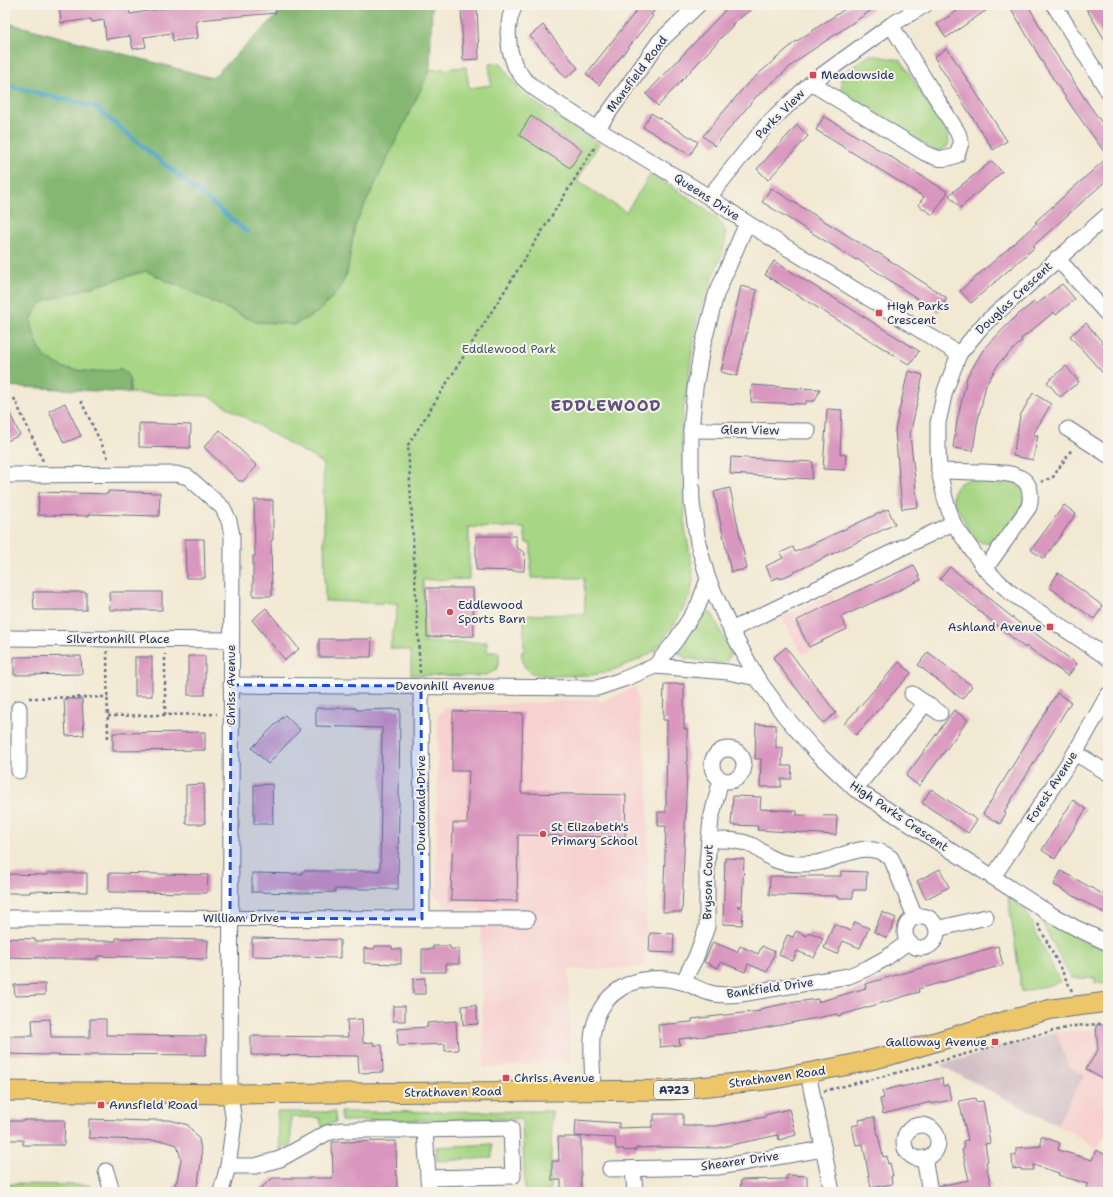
<svg xmlns="http://www.w3.org/2000/svg" width="1113" height="1197" font-family="'Shantell Sans',sans-serif">
  <style>
    .built { fill: #f7d0cf }
    .industrial { fill: #d2bec5 }
    .green { fill: #a7d684; stroke: #618271 }
    .forest { fill: #85b772; stroke: #507368 }
    .lines { fill: none; stroke-linecap: round; stroke-linejoin: round }
    .stream { stroke: #4ca6c9; stroke-width: 4.5 }
    .building { fill: #d996be }
    .minor-casing { stroke: #667087; stroke-width: 17 }
    .major-casing { stroke: #667087; stroke-width: 21 }
    .path { stroke: #667087; stroke-width: 2.5; stroke-dasharray: 3 3; stroke-linecap: butt }
    .minor { stroke: #fff; stroke-width: 15 }
    .major { stroke: #ecc669; stroke-width: 19 }
    .marked { fill: #1d4ed8; fill-opacity: 0.2; stroke: #1d4ed8; stroke-width: 3; stroke-dasharray: 8 5; stroke-linejoin: round }
    .poi-dot { fill: #d1495b; stroke: #f7f3e8; stroke-width: 1.5 }
    .labels { text-anchor: middle; dominant-baseline: central; stroke-width: 4; stroke-linejoin: round; paint-order: stroke }
    .shield { fill: #f7f3e8; stroke: #5d6a87; stroke-width: 1 }
    .shield-label { font-size: 11px; font-weight: bold; fill: #1b2f5e }
    .street-label { font-size: 12px; fill: #1b2f5e; stroke: #f7f3e8 }
    .poi-label { font-size: 12px; fill: #1b2f5e; stroke: #f7f3e8; text-anchor: start }
    .park-label { font-size: 12px; fill: #3e5968; stroke: #f7f3e8 }
    .district-label { font-size: 16px; font-weight: bold; letter-spacing: 1px; fill: #5e5380; stroke: #f7f3e8 }
  </style>
  <rect width="100%" height="100%" fill="#f7f3e8"/>
  <filter id="ink" filterUnits="userSpaceOnUse"><feTurbulence type="fractalNoise" baseFrequency=".025" numOctaves="2"/><feDisplacementMap in="SourceGraphic" scale="8" xChannelSelector="R" yChannelSelector="G"/><feConvolveMatrix kernelMatrix="1 2 1 2 8 2 1 2 1" color-interpolation-filters="sRGB"/></filter>
  <filter id="wash" filterUnits="userSpaceOnUse"><feTurbulence type="fractalNoise" baseFrequency=".012" numOctaves="4" result="noise"/><feDisplacementMap in="SourceGraphic" scale="16" xChannelSelector="R" yChannelSelector="G"/><feGaussianBlur stdDeviation="0.9" result="paint"/><feColorMatrix in="noise" values="0 0 0 0 0 0 0 0 0 0 0 0 0 0 0 0 0 1.4 0 .05"/><feComposite in="paint" operator="in"/></filter>
  <g filter="url(#wash)">
    <rect width="100%" height="100%" fill="#f2e9d3"/>
    <g class="built">
      <polygon points="832,594 850,632 802,654 782,617"/>
      <polygon points="636,687 648,783 648,886 644,967 569,970 570,1061 484,1068 480,909 448,909 432,892 436,886 438,716 445,708 598,699 600,702"/>
      <polygon points="1108,1028 1108,1130 1098,1148 1057,1125 1084,1075 1069,1066 1056,1032"/>
    </g>
    <polygon class="industrial" points="1056,1032 1069,1066 1084,1075 1057,1125 940,1065"/>
    <g class="green">
      <polygon points="870,55 901,60 947,134 949,142 946,148 936,151 842,96 841,79 842,74"/>
      <path d="M501,63L507,73L521,92L539,105L599,144L577,181L626,212L651,174C666,184 720,214 725,230C727,236 724,245 723,251L697,319L681,427L685,529L692,564L693,580L690,596L675,623L654,651L638,660L611,671L592,675L547,676L531,673L524,666L521,652H524V615L585,614L584,578H531V544L526,543L524,528L469,527V579L423,580L425,643L487,642V652H499V662L496,670L486,675L478,676L411,675V651L390,648L398,604L325,601L323,463L208,396L130,393V381L121,370L90,372L64,368L43,356L34,334L31,320L38,306L47,300L146,271L256,322L279,323L294,325L318,312L338,292L347,273L355,225L430,70L466,67L469,88L491,85L489,64Z"/>
      <path d="M976,478L1013,480C1017,485 1022,489 1024,495C1024,498 1023,505 1021,507C1018,515 999,541 992,543C984,545 978,541 972,536L953,499C952,484 964,480 976,478Z"/>
      <path d="M703,611H707L713,615L731,653C729,659 727,661 722,664L685,658L678,652V648Z"/>
      <polygon points="1008,897 1024,908 1060,982 1022,992"/>
      <polygon points="1037,913 1083,942 1108,950 1108,984 1095,983 1095,978 1071,978"/>
      <polygon points="552,1111 550,1192 525,1192 522,1119 341,1121 341,1112"/>
      <polygon points="277,1112 335,1112 336,1122 322,1127 320,1118 291,1117 291,1145 280,1151"/>
      <polygon points="492,1144 492,1158 437,1161 436,1147"/>
      <polygon points="7,1184 89,1185 91,1192 11,1192"/>
    </g>
    <polygon class="forest" points="288,5 432,5 430,70 355,225 347,273 338,292 318,312 294,325 278,323 256,322 146,271 47,300 38,306 31,320 34,334 43,356 64,368 90,372 121,370 127,374 130,381 130,393 5,386 5,22 212,78"/>
    <g class="lines">
      <polyline class="stream" points="5,85 95,107 247,232"/>
    </g>
    <g id="blocks">
      <g class="building">
        <polygon points="59,5 128,5 130,14 183,5 275,5 276,13 196,20 198,38 173,41 172,33 144,37 146,47 133,49 130,36 106,39 104,20 92,22 91,19 61,23"/>
        <polygon points="461,5 477,5 479,59 463,60"/>
        <polygon points="641,5 661,5 651,14 653,16 599,85 586,74"/>
        <polygon points="730,5 757,5 732,24 733,25 658,106 646,94"/>
        <polygon points="851,5 879,5 799,59 755,98 715,146 703,136 747,84 794,43"/>
        <polygon points="966,5 994,5 946,38 937,24"/>
        <polygon points="1009,5 1028,5 1049,43 1087,102 1108,131 1108,179 1033,246 1034,248 971,303 960,291 1037,223 1035,222 1108,157 1074,110 1046,68"/>
        <polygon points="1084,5 1103,5 1108,14 1108,45"/>
        <polygon points="543,25 578,68 566,78 530,36"/>
        <polygon points="947,48 1007,141 993,150 934,57"/>
        <polygon points="651,113 698,142 690,155 643,127"/>
        <polygon points="531,116 582,150 570,168 519,135"/>
        <polygon points="824,116 948,192 933,215 918,205 924,197 816,130"/>
        <polygon points="797,125 808,136 768,180 757,169"/>
        <polygon points="992,161 1002,172 960,208 949,195"/>
        <polygon points="771,188 876,253 877,252 947,298 938,312 857,259 856,260 762,202"/>
        <polygon points="774,261 919,351 910,365 765,275"/>
        <polygon points="1062,284 1075,299 1056,315 1054,312 1021,339 1022,341 999,363 986,385 977,424 973,451 953,448 957,421 967,377 983,350 1015,317 1034,302 1037,304"/>
        <polygon points="741,286 757,290 737,376 721,372"/>
        <polygon points="1086,323 1108,349 1108,379 1070,336"/>
        <polygon points="1066,366 1079,382 1060,397 1047,382"/>
        <polygon points="908,371 923,375 910,435 918,507 902,509 895,430"/>
        <polygon points="752,385 793,388 820,389 815,401 806,401 806,404 751,402"/>
        <polygon points="1033,393 1051,404 1033,435 1038,435 1033,460 1013,456 1020,416"/>
        <polygon points="5,403 20,435 5,442"/>
        <polygon points="65,403 81,436 64,443 49,411"/>
        <polygon points="827,409 842,410 840,454 846,455 845,470 823,469"/>
        <polygon points="139,423 191,425 190,448 139,447"/>
        <polygon points="220,430 257,466 243,481 239,481 204,447"/>
        <polygon points="731,457 813,462 812,479 730,474"/>
        <polygon points="730,488 747,569 731,572 714,492"/>
        <polygon points="108,491 160,493 159,516 89,514 89,516 38,515 39,492 108,494"/>
        <polygon points="254,500 273,500 273,540 271,540 272,596 253,596 253,556 255,556"/>
        <polygon points="1064,505 1076,514 1044,559 1031,550"/>
        <polygon points="888,509 895,524 780,579 779,577 772,580 766,566 783,558 780,553 793,547 795,552 802,549"/>
        <polygon points="476,536 516,536 516,547 525,553 524,571 476,570"/>
        <polygon points="185,539 204,539 205,578 186,578"/>
        <polygon points="914,565 921,580 841,617 847,629 809,647 796,621 834,602"/>
        <polygon points="950,567 1028,630 1029,629 1077,664 1068,676 1026,646 1025,648 940,579"/>
        <polygon points="1058,573 1103,606 1094,619 1049,587"/>
        <polygon points="426,588 473,588 474,636 427,637"/>
        <polygon points="33,592 86,592 86,610 34,610"/>
        <polygon points="109,592 162,592 162,610 110,610"/>
        <polygon points="266,608 299,649 285,660 252,620"/>
        <polygon points="319,639 372,639 371,657 319,657"/>
        <polygon points="786,647 836,713 823,723 773,658"/>
        <polygon points="928,652 972,686 962,699 918,665"/>
        <polygon points="81,656 82,674 14,675 14,657"/>
        <rect x="188" y="656" width="17" height="39"/>
        <rect x="135" y="657" width="17" height="39"/>
        <polygon points="899,662 911,673 856,735 844,724"/>
        <polygon points="664,684 684,684 684,729 687,729 687,769 682,912 663,912 666,826 658,826 658,812 666,812 667,720 663,720"/>
        <polygon points="1057,693 1071,702 1004,812 1006,813 1000,824 983,814"/>
        <polygon points="64,699 82,699 84,735 66,736"/>
        <polygon points="316,708 356,708 356,710 400,709 398,889 335,889 335,892 303,893 252,892 252,873 302,874 302,871 380,871 382,728 316,726"/>
        <polygon points="954,710 968,720 919,786 906,776"/>
        <polygon points="453,711 523,713 521,793 626,795 625,837 518,835 517,901 451,900 453,823 467,823 469,771 452,771"/>
        <polygon points="285,715 300,730 268,764 252,748"/>
        <polygon points="756,724 776,725 776,748 783,748 782,766 792,766 791,779 781,779 781,787 760,787 761,759 755,759"/>
        <polygon points="205,732 205,750 113,751 113,733"/>
        <polygon points="204,784 205,824 186,824 186,785"/>
        <polygon points="272,784 273,824 254,824 254,785"/>
        <polygon points="931,789 977,820 968,833 922,803"/>
        <polygon points="733,796 761,797 760,809 797,811 797,815 837,816 836,835 757,830 758,826 731,825"/>
        <polygon points="1073,800 1086,809 1055,859 1042,850"/>
        <polygon points="725,858 744,859 742,906 737,906 743,909 742,925 723,924"/>
        <polygon points="940,869 949,887 926,899 917,881"/>
        <polygon points="841,871 867,872 866,890 853,890 853,898 837,898 837,896 769,895 770,876 841,876"/>
        <polygon points="1061,871 1108,897 1108,915 1054,885"/>
        <polygon points="48,873 87,873 87,892 30,891 30,893 5,893 5,874 48,875"/>
        <polygon points="109,873 208,875 207,893 109,892"/>
        <polygon points="882,912 896,918 887,938 874,932"/>
        <polygon points="855,922 869,928 860,948 843,941 837,954 824,948 834,924 851,931"/>
        <polygon points="796,931 807,936 809,932 823,938 814,958 797,951 793,961 779,955 787,935 793,937"/>
        <polygon points="650,933 674,934 673,953 649,952"/>
        <polygon points="5,938 35,939 35,941 116,941 116,938 208,940 207,959 97,956 97,959 45,959 45,958 5,957"/>
        <polygon points="252,938 340,940 340,958 252,956"/>
        <polygon points="713,942 737,952 740,946 758,954 762,946 775,952 767,972 748,964 745,972 721,962 718,968 704,962"/>
        <polygon points="375,946 392,946 392,949 401,949 401,964 364,963 364,948 374,949"/>
        <polygon points="433,946 450,946 450,949 459,949 459,964 446,964 446,972 422,972 422,949 433,949"/>
        <polygon points="998,946 1003,965 918,989 919,992 838,1016 837,1014 749,1031 679,1039 680,1045 660,1047 658,1025 692,1022 692,1019 760,1011 760,1009 788,1003 818,999 818,1002 866,988 865,984"/>
        <polygon points="425,978 425,994 413,994 413,979"/>
        <polygon points="45,984 45,995 15,996 14,985"/>
        <polygon points="476,1005 478,1024 463,1025 462,1006"/>
        <rect x="393" y="1006" width="12" height="15"/>
        <polygon points="50,1019 51,1037 90,1037 90,1019 106,1019 106,1035 206,1036 206,1055 90,1054 90,1056 5,1054 5,1036 33,1036 32,1020"/>
        <polygon points="362,1019 363,1043 373,1042 374,1045 382,1045 383,1072 359,1073 358,1056 251,1055 251,1036 348,1037 347,1020"/>
        <polygon points="456,1021 458,1050 445,1051 445,1044 398,1046 397,1029 428,1027 427,1023"/>
        <polygon points="1096,1025 1108,1025 1108,1083 1086,1069 1098,1050"/>
        <polygon points="942,1078 943,1086 948,1085 951,1100 931,1104 931,1102 883,1114 880,1099 884,1098 882,1091 901,1086 901,1087"/>
        <polygon points="975,1098 976,1102 983,1101 985,1111 990,1143 985,1144 988,1161 986,1162 991,1187 987,1188 988,1192 939,1192 938,1186 969,1180 962,1150 964,1149 963,1141 968,1140 959,1101"/>
        <polygon points="789,1109 796,1135 779,1140 778,1135 717,1148 660,1147 636,1148 636,1150 624,1151 624,1149 616,1149 615,1138 575,1136 576,1120 619,1123 619,1128 652,1127 652,1121 654,1121 654,1114 683,1114 683,1126 716,1126 765,1117 765,1115"/>
        <polygon points="874,1117 883,1157 887,1156 888,1164 890,1163 893,1176 891,1176 892,1184 871,1188 863,1144 856,1145 852,1126 860,1124 859,1120"/>
        <polygon points="89,1119 149,1121 149,1120 170,1120 188,1125 199,1139 202,1155 198,1183 194,1192 172,1192 177,1180 181,1159 177,1145 163,1141 89,1138"/>
        <polygon points="24,1120 65,1120 64,1145 23,1145 23,1140 5,1140 5,1121 24,1121"/>
        <polygon points="1041,1136 1060,1143 1058,1150 1092,1160 1096,1150 1108,1156 1108,1192 1094,1192 1086,1187 1088,1184 1058,1175 1059,1173 1033,1165 1033,1170 1021,1170 1021,1168 1013,1169 1012,1155 1016,1155 1016,1148 1041,1146"/>
        <polygon points="558,1137 581,1137 581,1192 561,1192 561,1180 552,1180 552,1161 559,1161"/>
        <polygon points="396,1141 397,1192 256,1192 273,1178 333,1178 332,1142"/>
        <polygon points="787,1175 807,1176 807,1192 740,1192 741,1180 787,1179"/>
      </g>
    </g>
  </g>
  <g filter="url(#ink)">
    <use href="#blocks" fill-opacity="0" stroke="#667087" stroke-width="1"/>
    <g class="lines">
      <g class="minor-casing">
        <g id="minor">
          <polyline points="515,5 510,17 508,33 510,51 515,66 523,78 534,88 597,129 709,197 747,223 959,354"/>
          <polyline points="1054,5 1108,91"/>
          <path d="M811,83L925,153C938,159 943,161 957,155L961,143L958,133L891,25"/>
          <polyline points="597,129 659,42 698,5"/>
          <polyline points="709,197 765,127 811,83 891,25 925,5"/>
          <polyline points="1108,215 983,325 959,354 945,391 938,423 938,448 939,471 945,498 953,523 985,569 1011,593 1108,658"/>
          <polyline points="747,223 716,295 702,348 695,388 691,430 691,465 692,503 698,543 708,579 731,630 757,678 784,715 816,752 855,789 1052,915 1076,928 1108,943"/>
          <polyline points="1057,258 1108,315"/>
          <polyline points="1068,429 1108,455"/>
          <polyline points="691,430 808,431"/>
          <path d="M939,471C954,471 968,472 983,472C1008,473 1037,472 1029,507L985,569"/>
          <polyline points="5,475 176,474 188,477 223,508 229,521 232,535 230,1094 234,1123 228,1166 221,1192"/>
          <polyline points="731,630 953,523"/>
          <polyline points="5,638 231,640"/>
          <polyline points="655,666 728,672 757,678"/>
          <polyline points="231,685 597,688 624,679 655,666 676,640 698,606 708,579"/>
          <polyline points="421,686 422,919"/>
          <polyline points="912,694 940,713"/>
          <polyline points="19,708 19,771"/>
          <circle cx="728" cy="765" r="16"/>
          <polyline points="1075,753 1108,773"/>
          <polyline points="855,789 926,703"/>
          <path d="M709,840C723,840 737,839 751,845C758,848 764,854 771,858C780,863 790,864 801,864C808,864 818,863 825,861C848,854 868,840 891,858L915,917"/>
          <polyline points="993,877 1075,753 1108,695"/>
          <circle cx="921" cy="932" r="16"/>
          <polyline points="5,918 527,919"/>
          <polyline points="937,929 986,917"/>
          <polyline points="683,982 696,957 707,927 707,865 709,840 711,819 721,779"/>
          <polyline points="808,1073 832,1192"/>
          <path d="M593,1091C593,1074 591,1056 592,1039C596,990 638,970 682,982C691,984 699,990 707,992C718,996 729,995 741,994L849,976L868,968L886,958L908,942"/>
          <circle cx="921" cy="1142" r="17"/>
          <polyline points="425,1130 429,1192"/>
          <polyline points="924,1158 930,1192"/>
          <polyline points="228,1166 255,1166 280,1159 327,1133 341,1130 425,1130 511,1128 513,1176 428,1178"/>
          <polyline points="610,1169 718,1167 823,1149"/>
          <polyline points="633,1169 635,1192"/>
          <polyline points="106,1171 112,1192"/>
        </g>
      </g>
      <g class="major-casing">
        <polyline id="major" points="5,1091 230,1094 671,1090 775,1079 849,1065 891,1055 1009,1020 1052,1009 1108,1002"/>
      </g>
      <g class="path">
        <polyline points="14,398 43,461"/>
        <polyline points="81,401 109,460"/>
        <polyline points="1041,482 1053,477 1072,449"/>
        <polyline points="107,651 108,739"/>
        <polyline points="420,673 408,445 596,145"/>
        <polyline points="29,698 108,697"/>
        <polyline points="165,715 165,654"/>
        <polyline points="108,716 217,714"/>
        <polyline points="1038,924 1072,991"/>
        <polyline points="824,1091 908,1070 1023,1038 1075,1026 1108,1023"/>
      </g>
      <use href="#minor" class="minor"/>
      <use href="#major" class="major"/>
    </g>
  </g>
  <path class="marked" d="M231,685L421,686L422,919L230,918Z"/>
  <g class="poi-dot">
    <rect x="809" y="71" width="8" height="8" rx="2"/>
    <rect x="875" y="309" width="8" height="8" rx="2"/>
    <circle cx="450" cy="612" r="4"/>
    <rect x="1046" y="623" width="8" height="8" rx="2"/>
    <circle cx="543" cy="834" r="4"/>
    <rect x="991" y="1038" width="8" height="8" rx="2"/>
    <rect x="502" y="1074" width="8" height="8" rx="2"/>
    <rect x="97" y="1101" width="8" height="8" rx="2"/>
  </g>
  <g class="labels">
    <rect class="shield" x="654" y="1081" width="40" height="18" rx="3"/>
    <g class="shield-label">
      <text x="674" y="1090">A723</text>
    </g>
    <g class="street-label">
      <text transform="translate(637 74) rotate(-53)">Mansfield Road</text>
      <text transform="translate(780 114) rotate(-45)">Parks View</text>
      <text transform="translate(707 197) rotate(33)">Queens Drive</text>
      <text transform="translate(1014 298) rotate(-43)">Douglas Crescent</text>
      <text transform="translate(750 430) rotate(1)">Glen View</text>
      <text x="118" y="639">Silvertonhill Place</text>
      <text transform="translate(231 685) rotate(-90)">Chriss Avenue</text>
      <text x="445" y="686">Devonhill Avenue</text>
      <text transform="translate(1052 787) rotate(-57)">Forest Avenue</text>
      <text transform="translate(421 803) rotate(-90)">Dundonald Drive</text>
      <text transform="translate(899 816) rotate(34)">High Parks Crescent</text>
      <text transform="translate(708 882) rotate(-89)">Bryson Court</text>
      <text x="241" y="918">William Drive</text>
      <text transform="translate(770 988) rotate(-8)">Bankfield Drive</text>
      <text transform="translate(777 1077) rotate(-8)">Strathaven Road</text>
      <text transform="translate(453 1092) rotate(-1)">Strathaven Road</text>
      <text transform="translate(740 1161) rotate(-8)">Shearer Drive</text>
    </g>
    <g class="poi-label">
      <text x="821" y="75">Meadowside</text>
      <text x="887" y="306">High Parks<tspan x="887" dy="14">Crescent</tspan></text>
      <text x="458" y="605">Eddlewood<tspan x="458" dy="14">Sports Barn</tspan></text>
      <text x="1042" y="627" text-anchor="end">Ashland Avenue</text>
      <text x="551" y="827">St Elizabeth's<tspan x="551" dy="14">Primary School</tspan></text>
      <text x="987" y="1042" text-anchor="end">Galloway Avenue</text>
      <text x="514" y="1078">Chriss Avenue</text>
      <text x="109" y="1105">Annsfield Road</text>
    </g>
    <g class="park-label">
      <text x="509" y="349">Eddlewood Park</text>
    </g>
    <g class="district-label">
      <text x="606" y="405">EDDLEWOOD</text>
    </g>
  </g>
  <rect width="1113" height="1197" fill="none" stroke="#f7f3e8" stroke-width="20"/>
</svg>
